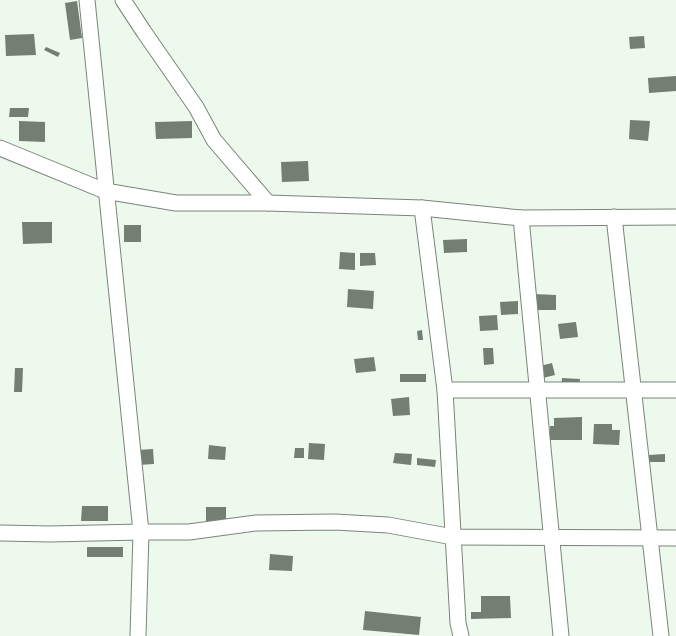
<svg xmlns="http://www.w3.org/2000/svg" width="676" height="636" font-family="Roboto,sans-serif">
  <style>
    .building { fill: #747f74 }
    .lines { fill: none; stroke-linecap: round; stroke-linejoin: round }
    .street-casing { stroke: #7a857a; stroke-width: 17 }
    .street { stroke: #fff; stroke-width: 15 }
  </style>
  <rect width="100%" height="100%" fill="#edf9ed"/>
  <g class="building">
    <polygon points="77,1 82,38 70,40 65,3"/>
    <polygon points="34,34 36,55 6,56 5,35"/>
    <polygon points="644,36 645,48 630,49 629,37"/>
    <polygon points="46,47 60,53 58,57 44,50"/>
    <polygon points="676,76 676,91 649,93 648,78"/>
    <polygon points="10,108 29,108 28,117 9,117"/>
    <polygon points="630,120 650,121 648,141 629,139"/>
    <polygon points="19,121 45,122 45,142 19,141"/>
    <polygon points="192,121 192,138 156,139 155,122"/>
    <polygon points="308,161 309,181 282,182 281,162"/>
    <polygon points="22,222 52,222 52,243 23,244"/>
    <rect x="124" y="225" width="17" height="17"/>
    <polygon points="467,239 467,252 444,253 443,240"/>
    <polygon points="340,252 355,253 355,270 339,269"/>
    <polygon points="360,253 375,253 376,265 360,266"/>
    <polygon points="348,289 374,291 373,309 347,307"/>
    <polygon points="534,294 556,295 556,310 534,310"/>
    <polygon points="518,301 518,314 501,315 500,302"/>
    <polygon points="497,315 498,330 480,331 479,316"/>
    <polygon points="576,322 578,337 560,339 558,324"/>
    <polygon points="422,330 423,340 418,340 417,331"/>
    <polygon points="483,348 493,348 494,364 484,365"/>
    <polygon points="374,357 376,371 356,373 354,359"/>
    <polygon points="552,363 555,375 543,378 540,366"/>
    <polygon points="15,368 23,368 22,392 14,392"/>
    <rect x="400" y="374" width="26" height="8"/>
    <polygon points="562,378 580,379 579,391 561,390"/>
    <polygon points="409,397 410,415 393,416 391,399"/>
    <polygon points="582,417 582,440 550,440 550,426 554,426 554,418"/>
    <polygon points="594,424 612,424 612,430 620,430 619,445 593,444"/>
    <polygon points="309,443 325,444 324,460 308,459"/>
    <polygon points="209,445 226,447 225,460 208,459"/>
    <polygon points="295,448 304,448 304,458 294,458"/>
    <polygon points="153,449 154,464 138,465 137,450"/>
    <polygon points="395,453 412,454 411,465 393,463"/>
    <polygon points="665,454 665,462 649,462 648,455"/>
    <polygon points="417,458 436,460 435,467 417,465"/>
    <polygon points="82,506 108,506 108,521 81,521"/>
    <rect x="206" y="507" width="20" height="14"/>
    <rect x="87" y="547" width="36" height="10"/>
    <polygon points="270,554 293,556 292,571 269,570"/>
    <polygon points="481,596 510,596 511,618 471,619 471,612 481,612"/>
    <polygon points="365,611 421,617 419,635 363,630"/>
  </g>
  <g class="lines">
    <g class="street-casing">
      <g id="street">
        <polyline points="87,0 141,532 138,636"/>
        <polyline points="123,0 144,32 196,107 214,140 268,203"/>
        <polyline points="0,148 105,191 176,203 268,203 422,208 521,218 676,217"/>
        <polyline points="422,208 445,390 458,623 461,636"/>
        <polyline points="614,217 661,636"/>
        <polyline points="521,218 561,636"/>
        <polyline points="445,390 676,390"/>
        <polyline points="0,533 50,534 141,532 189,532 256,523 335,522 388,525 453,537 676,538"/>
      </g>
    </g>
    <use href="#street" class="street"/>
  </g>
</svg>
